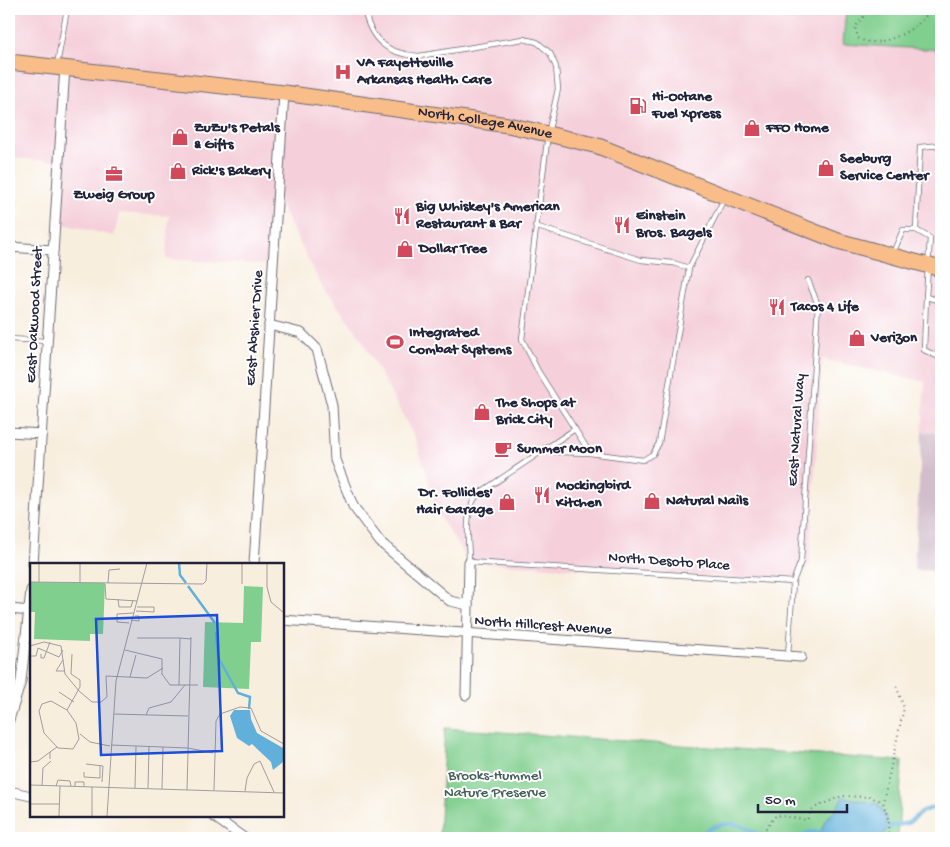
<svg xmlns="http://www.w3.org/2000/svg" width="950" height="847" font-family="'Gochi Hand',sans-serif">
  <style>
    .built { fill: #f5cfda }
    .industrial { fill: #d1bdcb }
    .green { fill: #80cf8e; stroke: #517864 }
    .water { fill: #61b0db; stroke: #42698b }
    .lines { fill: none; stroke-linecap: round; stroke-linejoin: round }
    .stream { stroke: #61b0db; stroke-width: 4 }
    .lane-casing { stroke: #6d6974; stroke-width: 6 }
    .street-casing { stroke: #6d6974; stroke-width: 11 }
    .primary-casing { stroke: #6d6974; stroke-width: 17 }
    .path { stroke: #6d6974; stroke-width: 2; stroke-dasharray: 1 4; stroke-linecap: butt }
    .lane { stroke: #fff; stroke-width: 4.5 }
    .street { stroke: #fff; stroke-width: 9 }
    .primary { stroke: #f8bd89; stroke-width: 15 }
    .labels { text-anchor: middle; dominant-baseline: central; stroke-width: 4; stroke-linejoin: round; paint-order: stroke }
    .poi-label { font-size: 15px; font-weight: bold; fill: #22223b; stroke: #fff; text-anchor: start }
    .street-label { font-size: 15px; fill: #22223b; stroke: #fff }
    .park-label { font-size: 15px; fill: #435f58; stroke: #fff }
    .inset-river { fill: none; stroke: #61b0db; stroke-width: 2.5 }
    .inset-road { fill: none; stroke: #a29c9d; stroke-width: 1 }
    .view { fill: #1d4ed8; fill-opacity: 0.15; stroke: #1d4ed8; stroke-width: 2.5 }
    .inset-edge { fill: none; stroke: #22223b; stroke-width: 2.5 }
  </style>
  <rect width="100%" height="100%" fill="#fff"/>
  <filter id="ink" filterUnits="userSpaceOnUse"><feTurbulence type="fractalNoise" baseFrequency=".02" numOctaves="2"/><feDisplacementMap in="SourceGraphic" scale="10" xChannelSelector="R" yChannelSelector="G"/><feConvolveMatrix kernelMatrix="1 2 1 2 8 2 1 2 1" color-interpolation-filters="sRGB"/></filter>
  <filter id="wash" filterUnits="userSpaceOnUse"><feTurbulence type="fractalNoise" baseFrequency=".0096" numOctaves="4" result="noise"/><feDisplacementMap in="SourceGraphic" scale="20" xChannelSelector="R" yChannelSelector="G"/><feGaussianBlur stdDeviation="1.12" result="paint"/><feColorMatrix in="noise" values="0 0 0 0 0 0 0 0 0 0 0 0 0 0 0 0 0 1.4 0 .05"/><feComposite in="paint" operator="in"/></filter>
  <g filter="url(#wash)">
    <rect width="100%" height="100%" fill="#f8eede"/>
    <polygon class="built" points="9,9 846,9 844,44 941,50 941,433 922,432 925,382 822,359 809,565 793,582 469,562 439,516 416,440 360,336 320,283 278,200 273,265 166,259 169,216 119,213 114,236 55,222 59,161 9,158"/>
    <polygon class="industrial" points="922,432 941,433 941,571 914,570"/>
    <g class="green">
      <polygon points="846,9 941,9 941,50 843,44"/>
      <polygon points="445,728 902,761 898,838 439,838"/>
    </g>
    <path class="water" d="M843,797L878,804L887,819L886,832L877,838C858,838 838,839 820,835L825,820L835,811Z"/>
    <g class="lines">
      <g class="stream">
        <polyline points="882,828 908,823 923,811 941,805"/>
        <path d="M689,838C697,837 703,832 711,828C732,819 746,826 763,838"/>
        <polyline points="794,838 810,832 823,832"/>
      </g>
    </g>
  </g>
  <g filter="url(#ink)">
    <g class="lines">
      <g class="lane-casing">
        <g id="lane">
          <path d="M364,9C371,41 387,54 419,56L523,39L537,42L550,53L556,67L558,89L548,134L522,339L538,371L590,453"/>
          <polyline points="57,65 67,9"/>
          <polyline points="535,226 641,260 673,263 689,268"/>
          <polyline points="916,230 920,147 941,145"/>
          <polyline points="893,253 903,230 916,230 930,238 926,297 941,301"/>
          <polyline points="926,297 924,350 941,358"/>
          <polyline points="9,339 47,341"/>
          <path d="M575,429L478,494C463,511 469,540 469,562L793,582L788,656"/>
          <polyline points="545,448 556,452 590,453 643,460 653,454 659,443 689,268 724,199"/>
          <polyline points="793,582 801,561 818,305 808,280"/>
        </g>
      </g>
      <g class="street-casing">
        <g id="street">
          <polyline points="9,247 53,250"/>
          <polyline points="269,325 301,333 317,349 332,405 335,460 353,506 380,542 450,601 468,605"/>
          <polyline points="9,432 42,434"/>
          <polyline points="33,564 65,67"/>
          <polyline points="254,564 284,93"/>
          <polyline points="9,609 31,611"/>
          <polyline points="282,620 801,657"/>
          <polyline points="466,695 469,562"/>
          <polyline points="9,720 21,681 31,590"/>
          <polyline points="9,791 31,796"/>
          <polyline points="213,816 244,838"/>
        </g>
      </g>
      <g class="primary-casing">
        <g id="primary">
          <path id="s1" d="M9,62L284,93L508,125L548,134L598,146L838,241L941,269"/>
        </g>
      </g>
      <g class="path">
        <path d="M870,9L855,27L858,38C879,51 921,29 930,9"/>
        <polyline points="762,838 764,831 776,815 807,820 811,811 816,807 842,796 870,797 883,802"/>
        <polyline points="887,838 889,822 883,802 904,708 896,685"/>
      </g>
      <use href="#lane" class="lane"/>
      <use href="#street" class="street"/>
      <use href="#primary" class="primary"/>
    </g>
  </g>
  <defs>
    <g id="hospital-bare" transform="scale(1.35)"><path d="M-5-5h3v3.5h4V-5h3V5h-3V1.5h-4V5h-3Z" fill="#d1495b" stroke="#fff" stroke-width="2.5" paint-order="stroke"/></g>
    <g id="fuel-bare" transform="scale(1.35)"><path d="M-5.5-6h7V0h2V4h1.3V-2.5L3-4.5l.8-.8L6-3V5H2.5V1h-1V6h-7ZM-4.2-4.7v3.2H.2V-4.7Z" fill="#d1495b" stroke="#fff" stroke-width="2.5" paint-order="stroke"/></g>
    <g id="shop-bare" transform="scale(1.35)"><path d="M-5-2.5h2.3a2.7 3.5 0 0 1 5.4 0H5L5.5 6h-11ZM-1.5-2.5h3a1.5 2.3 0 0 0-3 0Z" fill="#d1495b" stroke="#fff" stroke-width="2.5" paint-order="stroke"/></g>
    <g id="office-bare" transform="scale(1.35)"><path d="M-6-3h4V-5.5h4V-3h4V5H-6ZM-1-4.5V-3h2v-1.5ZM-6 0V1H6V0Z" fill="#d1495b" stroke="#fff" stroke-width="2.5" paint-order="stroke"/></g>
    <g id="restaurant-bare" transform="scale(1.35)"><path d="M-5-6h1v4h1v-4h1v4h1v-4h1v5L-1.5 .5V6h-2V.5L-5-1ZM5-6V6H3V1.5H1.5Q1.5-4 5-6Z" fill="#d1495b" stroke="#fff" stroke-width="2.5" paint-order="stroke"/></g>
    <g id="stadium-bare" transform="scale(1.35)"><path d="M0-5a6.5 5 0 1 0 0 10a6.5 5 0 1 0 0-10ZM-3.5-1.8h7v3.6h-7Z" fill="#d1495b" stroke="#fff" stroke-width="2.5" paint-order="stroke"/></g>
    <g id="cafe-bare" transform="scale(1.35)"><path d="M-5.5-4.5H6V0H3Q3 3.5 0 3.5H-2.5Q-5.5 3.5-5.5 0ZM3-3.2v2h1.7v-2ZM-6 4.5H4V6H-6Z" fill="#d1495b" stroke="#fff" stroke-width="2.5" paint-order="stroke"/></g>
  </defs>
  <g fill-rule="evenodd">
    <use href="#hospital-bare" x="343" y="72"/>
    <use href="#fuel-bare" x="638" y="106"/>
    <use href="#shop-bare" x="752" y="128"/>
    <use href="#shop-bare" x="180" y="137"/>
    <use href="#shop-bare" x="826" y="168"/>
    <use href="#shop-bare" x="178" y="171"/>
    <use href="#office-bare" x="114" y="174"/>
    <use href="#restaurant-bare" x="402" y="216"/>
    <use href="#restaurant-bare" x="622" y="225"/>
    <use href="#shop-bare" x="405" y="249"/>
    <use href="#restaurant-bare" x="777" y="307"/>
    <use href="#shop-bare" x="857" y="338"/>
    <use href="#stadium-bare" x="395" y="342"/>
    <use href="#shop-bare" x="482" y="412"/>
    <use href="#cafe-bare" x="503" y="449"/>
    <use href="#restaurant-bare" x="542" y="495"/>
    <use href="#shop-bare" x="652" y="501"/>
    <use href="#shop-bare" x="507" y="502"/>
  </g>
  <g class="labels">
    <g class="poi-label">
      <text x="357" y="63">VA Fayetteville<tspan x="357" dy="17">Arkansas Health Care</tspan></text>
      <text x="652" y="97">Hi-Octane<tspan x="652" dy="17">Fuel Xpress</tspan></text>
      <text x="194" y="128">ZuZu's Petals<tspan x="194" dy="17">&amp; Gifts</tspan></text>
      <text x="766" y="128">FFO Home</text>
      <text x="840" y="159">Seeburg<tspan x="840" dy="17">Service Center</tspan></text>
      <text x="192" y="171">Rick's Bakery</text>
      <text x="114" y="195" text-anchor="middle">Zweig Group</text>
      <text x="416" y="207">Big Whiskey's American<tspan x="416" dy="17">Restaurant &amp; Bar</tspan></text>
      <text x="636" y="216">Einstein<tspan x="636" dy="17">Bros. Bagels</tspan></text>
      <text x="419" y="249">Dollar Tree</text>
      <text x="791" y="307">Tacos 4 Life</text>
      <text x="409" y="333">Integrated<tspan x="409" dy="17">Combat Systems</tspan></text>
      <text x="871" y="338">Verizon</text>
      <text x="496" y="403">The Shops at<tspan x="496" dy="17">Brick City</tspan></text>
      <text x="517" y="449">Summer Moon</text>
      <text x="556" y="486">Mockingbird<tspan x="556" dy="17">Kitchen</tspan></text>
      <text x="493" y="493" text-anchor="end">Dr. Follicles'<tspan x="493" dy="17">Hair Garage</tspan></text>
      <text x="666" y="501">Natural Nails</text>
    </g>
    <g class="street-label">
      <text stroke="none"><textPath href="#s1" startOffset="480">North College Avenue</textPath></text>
      <text transform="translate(35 315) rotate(-87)">East Oakwood Street</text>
      <text transform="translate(255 328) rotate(-86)">East Abshier Drive</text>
      <text transform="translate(797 430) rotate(-86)">East Natural Way</text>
      <text transform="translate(669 562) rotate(4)">North Desoto Place</text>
      <text transform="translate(543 626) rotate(4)">North Hillcrest Avenue</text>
    </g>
    <g class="park-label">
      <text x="495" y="776">Brooks-Hummel<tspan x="495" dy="17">Nature Preserve</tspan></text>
    </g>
  </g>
  <g transform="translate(30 563)">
    <rect width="254" height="254" fill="#f8eede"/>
    <path d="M0,19L75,20L73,71H60V78L4,76L5,49H0ZM214,23L233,24L231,79H221L219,126L173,124L175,59L213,60Z" fill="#80cf8e"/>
    <path d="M204,147H220L221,156L227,170L253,185V199L243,207L241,199L222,181L219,183L207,175L200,153Z" fill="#61b0db"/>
    <path class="inset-river" d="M149,0L150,12L156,20M158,23L185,60M186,69L188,94L208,130L220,134L219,146"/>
    <path class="inset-road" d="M237,0V24L241,39L254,50M0,19L173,21L176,18L177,0M9,19V0M50,20V0M78,20L79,7L90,6M75,21L76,36L107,38M212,21V0M88,36L89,44H101L103,37M106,48L124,49V44H107M101,57L109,58V53H105M99,60L87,59V51L104,50M107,75H150M0,83L14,79L31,83L35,111L49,128M95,87L132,96V112M11,91V95H14L20,79M0,93H6L8,85L29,94L33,87M33,97L26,108H34M132,111L140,122H168M100,114L106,92M149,122L150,75L161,76M49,128L62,139H71L77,134L76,113L117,115L133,105M29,129L44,139M21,138L37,147L46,160L49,176L43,186L28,185L14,170L9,148L12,141ZM37,147L50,124V117L41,111L42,91M84,151L158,153M116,152L119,145L141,139L155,122M50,171L60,179L80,183M81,182L158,185L183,190M20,196V189L27,184M0,199L8,198L20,189M56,201L73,203L72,219M54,209V214L70,215V202M0,222L254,230M12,223L13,205L21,198M26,223L28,217L40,218L41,223M45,223V219H54V224M105,225L106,183M118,225L119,183M132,226L133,184M157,227L161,74M184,227L186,158L190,151L210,144L221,145L231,168L254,181M215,228L217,215L224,201L230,198L244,229M0,241H30M29,253L30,223M62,253V224M77,253L86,118L117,0"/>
    <path class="view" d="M187,52L192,188L71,192L66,56Z"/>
    <rect width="254" height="254" class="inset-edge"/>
  </g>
  <rect width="950" height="847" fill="none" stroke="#fff" stroke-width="30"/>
  <path d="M758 804v8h89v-8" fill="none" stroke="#22223b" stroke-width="2.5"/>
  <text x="765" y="804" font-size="15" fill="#22223b" stroke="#ffffff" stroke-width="4" paint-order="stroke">50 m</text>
</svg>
